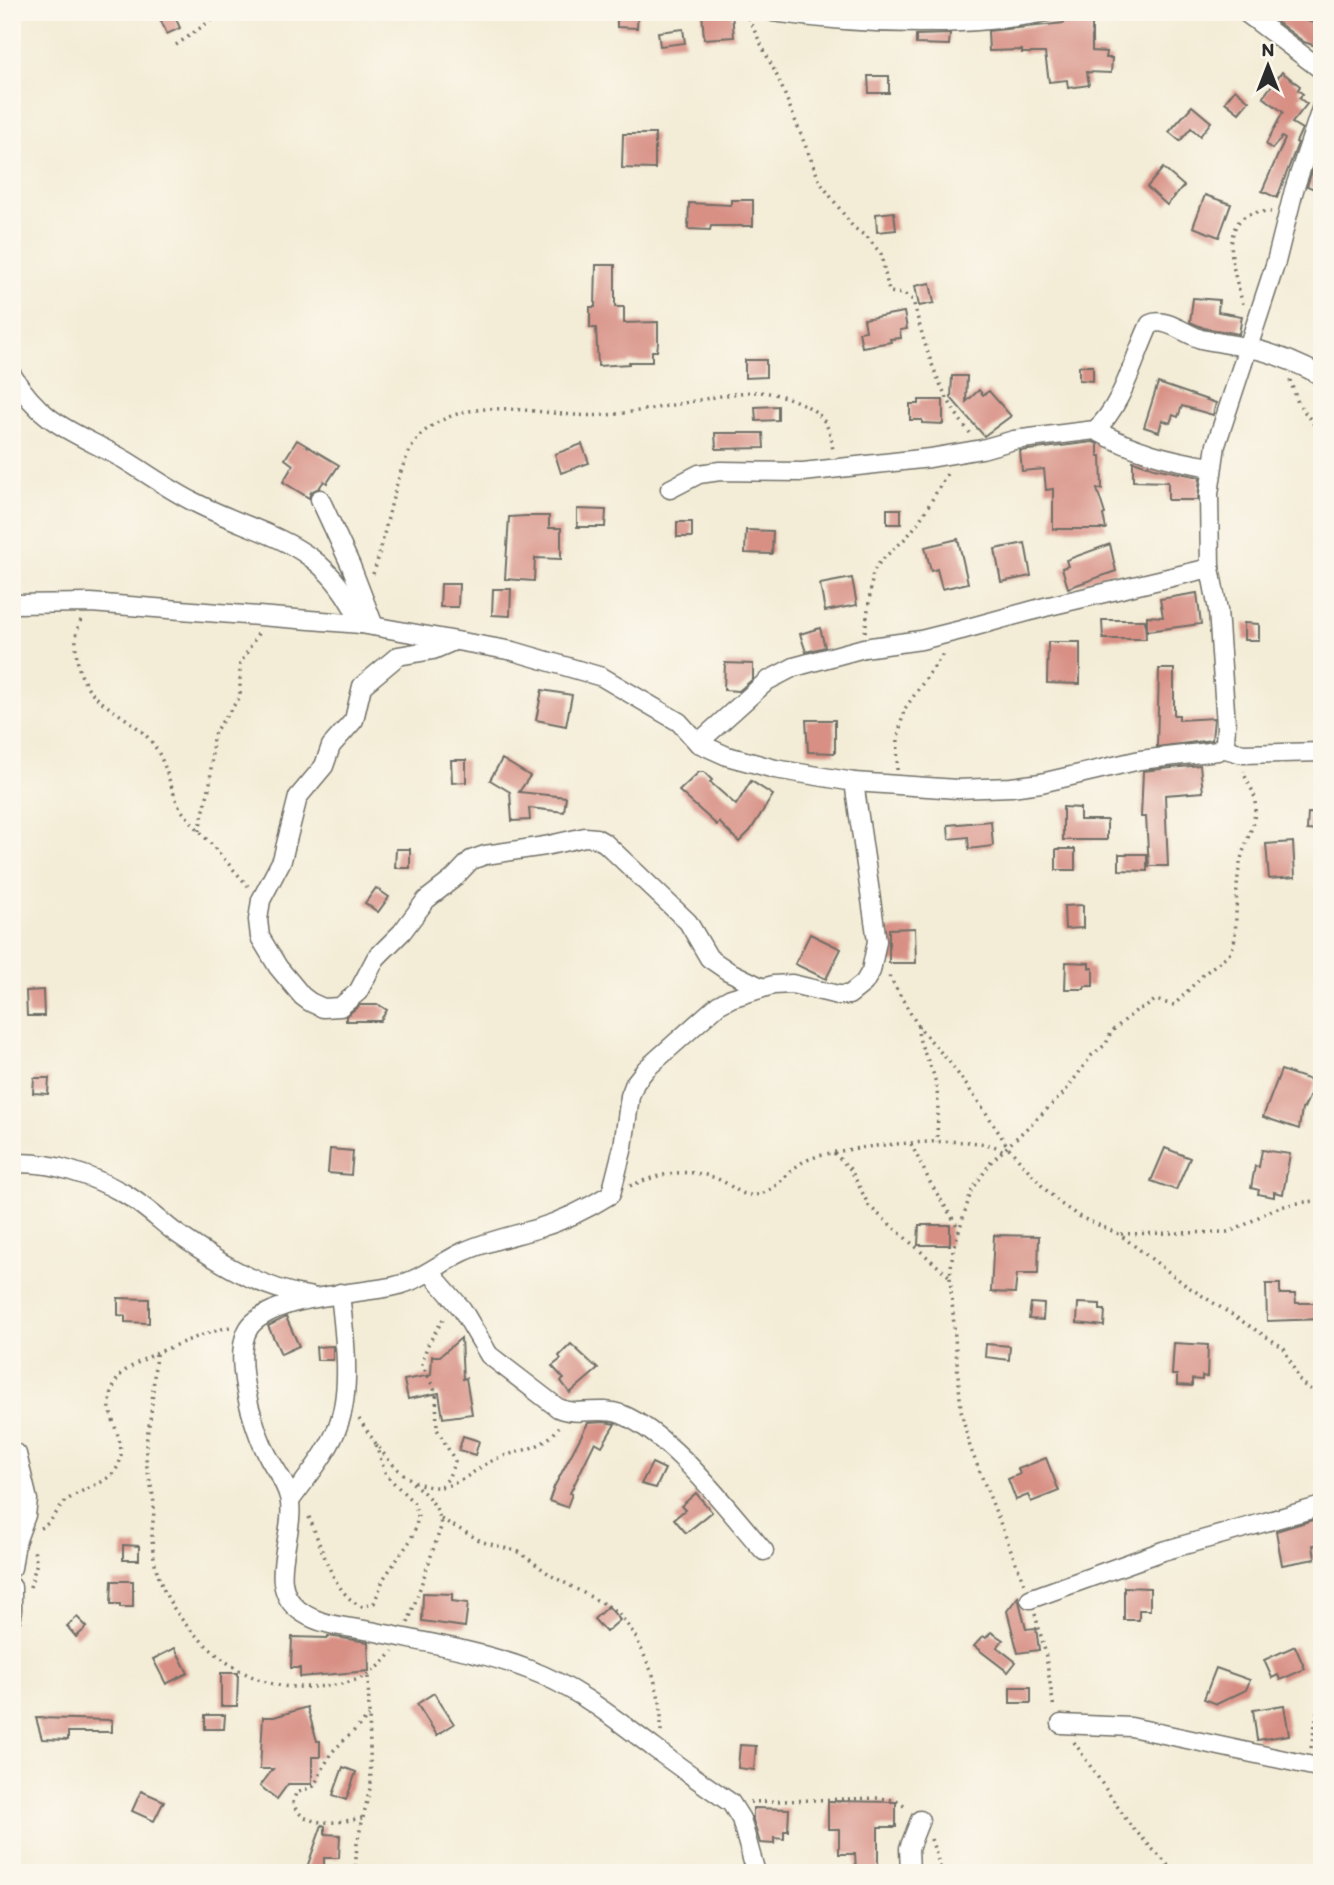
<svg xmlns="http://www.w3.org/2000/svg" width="1334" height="1885" font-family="Itim,sans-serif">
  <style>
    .building { fill: #d89085 }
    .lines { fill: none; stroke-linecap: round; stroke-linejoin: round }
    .minor-casing { stroke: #716f67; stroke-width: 21 }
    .path { stroke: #716f67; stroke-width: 3.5; stroke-dasharray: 2 5; stroke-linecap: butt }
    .minor { stroke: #fff; stroke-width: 18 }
  </style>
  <rect width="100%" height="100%" fill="#fbf7ec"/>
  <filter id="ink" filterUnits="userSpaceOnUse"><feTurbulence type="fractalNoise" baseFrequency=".0143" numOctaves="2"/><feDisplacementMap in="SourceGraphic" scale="14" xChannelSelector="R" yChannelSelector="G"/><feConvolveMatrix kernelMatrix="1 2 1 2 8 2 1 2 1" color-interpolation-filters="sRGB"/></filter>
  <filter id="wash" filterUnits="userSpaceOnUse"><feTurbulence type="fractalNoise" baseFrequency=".00686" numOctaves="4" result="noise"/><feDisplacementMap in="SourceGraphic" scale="28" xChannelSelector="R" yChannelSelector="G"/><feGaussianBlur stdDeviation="1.57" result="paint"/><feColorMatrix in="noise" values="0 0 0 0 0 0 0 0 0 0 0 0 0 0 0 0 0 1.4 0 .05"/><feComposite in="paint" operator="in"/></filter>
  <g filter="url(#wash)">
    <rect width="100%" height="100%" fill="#f3ecd6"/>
    <g id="blocks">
      <g class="building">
        <polygon points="157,12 173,12 180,28 167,34"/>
        <polygon points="617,12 638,12 637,28 617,27"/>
        <polygon points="702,12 732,12 734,37 704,39"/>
        <polygon points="1064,12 1092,12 1092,51 1107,52 1106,58 1112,58 1111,73 1087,72 1089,85 1068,88 1067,80 1049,82 1045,53 1022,53 1022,50 989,51 988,31 1064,23"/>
        <polygon points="1281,12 1322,26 1322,48 1304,42 1277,22"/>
        <polygon points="683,29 685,43 660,46 658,32"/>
        <polygon points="950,34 949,45 916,44 916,35"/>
        <polygon points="1282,72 1300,86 1298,90 1303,94 1299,98 1307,104 1292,123 1302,129 1296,142 1298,143 1277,198 1262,191 1285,139 1282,137 1272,149 1266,144 1283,112 1263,97"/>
        <polygon points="868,76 889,76 889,93 869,93"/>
        <polygon points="1235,89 1249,101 1239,113 1225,102"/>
        <polygon points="1192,106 1211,122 1200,136 1191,128 1180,141 1169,132"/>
        <polygon points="623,134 655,134 655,169 622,168"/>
        <polygon points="1319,151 1322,152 1322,192 1307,186"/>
        <polygon points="1163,168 1184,186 1167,205 1147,187"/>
        <polygon points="1205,195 1231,204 1219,237 1193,227"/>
        <polygon points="731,200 753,200 753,226 711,226 710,230 688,229 689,203 731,205"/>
        <polygon points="894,212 896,230 877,232 876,214"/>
        <polygon points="596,265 615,265 615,307 624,307 624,323 658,322 658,343 657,351 652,351 652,362 629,362 629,364 598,366 596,328 590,328 590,307 595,307"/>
        <polygon points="930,283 934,303 919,306 915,286"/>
        <polygon points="1193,298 1219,300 1218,312 1242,316 1239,334 1204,328 1190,322"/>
        <polygon points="904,312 907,329 900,330 901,338 890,339 891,342 862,347 859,332 866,331 864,319"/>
        <polygon points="745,360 766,360 766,377 745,378"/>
        <polygon points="1079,366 1093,366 1093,381 1079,380"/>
        <polygon points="952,376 967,376 966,402 979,390 983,395 989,391 1011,416 984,436 951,398"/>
        <polygon points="1158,383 1216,403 1213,415 1182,406 1178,417 1173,415 1170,423 1162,420 1159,432 1144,427"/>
        <polygon points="919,400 943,400 943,424 922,423 922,420 910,420 910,404 919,404"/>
        <polygon points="778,406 778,420 756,421 755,407"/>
        <polygon points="715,433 763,433 764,448 716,449"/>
        <polygon points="297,440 339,465 327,483 324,481 319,488 311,492 309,498 283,482 293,465 285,459"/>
        <polygon points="1093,442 1098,444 1098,456 1101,456 1102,489 1097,489 1105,514 1103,515 1106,529 1053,529 1053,489 1046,490 1044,469 1022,471 1020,451"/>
        <polygon points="582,444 589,463 561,473 555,454"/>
        <polygon points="1133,461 1154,468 1200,477 1198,500 1168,500 1168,482 1133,481"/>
        <polygon points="577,509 606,510 605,527 577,527"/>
        <rect x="887" y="509" width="14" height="15"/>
        <polygon points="526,516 549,516 549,528 561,528 561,559 535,558 534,581 505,579 509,517"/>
        <rect x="677" y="522" width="15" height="15"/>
        <polygon points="746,530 773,531 772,554 745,553"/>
        <polygon points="958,539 968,583 942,589 937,569 931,571 925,547"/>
        <polygon points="1025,543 1031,576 1001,582 995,549"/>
        <polygon points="1110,544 1116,571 1068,588 1062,568 1068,566 1066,560"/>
        <polygon points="852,578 857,605 825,611 820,584"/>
        <polygon points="441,584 459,584 458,607 440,607"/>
        <polygon points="493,589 511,589 510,616 492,615"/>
        <polygon points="1197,593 1201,624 1147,631 1147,616 1163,617 1160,599"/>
        <polygon points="1102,620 1145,620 1146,639 1103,639"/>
        <polygon points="1244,623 1259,624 1259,640 1244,640"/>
        <polygon points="820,628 825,647 806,652 800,634"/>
        <polygon points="1048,642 1080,642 1080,684 1047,683"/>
        <polygon points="725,663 753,664 753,679 739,691 724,690"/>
        <polygon points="1159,669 1174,669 1174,715 1179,715 1179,720 1214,718 1212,740 1157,747"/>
        <polygon points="542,690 572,695 566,726 536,720"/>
        <polygon points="806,720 835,720 835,753 808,752"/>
        <polygon points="502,759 530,776 519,792 566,797 564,812 529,808 530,820 512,821 510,792 490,780"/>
        <polygon points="451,760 466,760 466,782 452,783"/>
        <polygon points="1200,765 1203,792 1165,795 1168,866 1149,866 1146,817 1141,817 1143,771"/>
        <polygon points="699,772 704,772 712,780 710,782 736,805 751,781 773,795 750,831 739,842 719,822 717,825 679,791"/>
        <polygon points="1063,807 1080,808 1080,820 1107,820 1107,840 1063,840"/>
        <polygon points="1308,813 1322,814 1322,831 1307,830"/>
        <polygon points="991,821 993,846 969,849 968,837 949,839 948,825"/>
        <polygon points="1293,842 1295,877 1269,879 1266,844"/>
        <polygon points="396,849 410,849 410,868 395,868"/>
        <rect x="1056" y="849" width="19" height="21"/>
        <polygon points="1119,854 1147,854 1147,871 1119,870"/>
        <polygon points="376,888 389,897 378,912 365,903"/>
        <polygon points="1083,905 1083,928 1065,929 1064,906"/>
        <polygon points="915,928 916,963 889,963 889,929"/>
        <polygon points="810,934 841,949 826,979 795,964"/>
        <polygon points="1066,962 1089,963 1089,968 1093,968 1093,986 1085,986 1084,989 1065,989"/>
        <polygon points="43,990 44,1016 27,1016 26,991"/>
        <polygon points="360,1005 379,1005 387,1010 380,1021 346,1021 346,1016"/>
        <polygon points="1281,1070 1316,1082 1304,1108 1302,1109 1299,1129 1263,1117"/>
        <polygon points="34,1078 49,1078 48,1094 33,1093"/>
        <polygon points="1165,1148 1190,1158 1176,1190 1151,1181"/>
        <polygon points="330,1149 353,1151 351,1175 328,1173"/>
        <polygon points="1262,1150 1290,1154 1283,1194 1274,1192 1274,1197 1258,1194 1259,1190 1251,1188 1255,1166 1259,1167"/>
        <polygon points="919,1225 950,1225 950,1245 918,1245"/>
        <polygon points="994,1235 1039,1236 1038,1274 1017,1274 1015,1293 991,1292"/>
        <polygon points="1266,1284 1280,1284 1280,1294 1295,1294 1296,1303 1322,1303 1322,1319 1267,1321"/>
        <polygon points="118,1298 149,1299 149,1323 125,1322 125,1316 118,1315"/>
        <polygon points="1031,1303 1044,1304 1043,1320 1029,1319"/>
        <polygon points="1078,1303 1100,1304 1100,1310 1105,1310 1104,1326 1077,1323"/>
        <polygon points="286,1317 299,1346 281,1354 268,1326"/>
        <polygon points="461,1338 463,1379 466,1378 472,1414 443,1418 439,1393 408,1399 404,1380 431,1375 432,1356 440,1356"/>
        <polygon points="1174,1343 1208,1345 1207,1377 1202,1376 1202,1380 1192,1379 1192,1386 1177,1385 1177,1375 1172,1375"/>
        <polygon points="571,1344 598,1369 570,1393 561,1381 564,1379 552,1366 561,1359 559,1356"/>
        <polygon points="986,1344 1010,1346 1009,1360 985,1357"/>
        <polygon points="333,1346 333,1360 317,1360 316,1347"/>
        <polygon points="604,1422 615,1424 602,1446 595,1442 570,1493 572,1494 567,1507 549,1501 554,1487 588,1423"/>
        <polygon points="463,1436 479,1441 475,1455 459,1450"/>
        <polygon points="1046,1458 1059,1491 1031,1502 1028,1495 1016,1500 1008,1479 1020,1474 1018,1469"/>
        <polygon points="652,1463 665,1469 656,1488 641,1484"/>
        <polygon points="696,1493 712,1512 686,1533 674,1519 685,1510 681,1506"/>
        <polygon points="1316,1519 1321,1544 1313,1545 1315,1559 1282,1565 1276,1531"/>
        <polygon points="123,1545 139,1546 139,1560 123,1560"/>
        <polygon points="112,1581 133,1581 133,1607 120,1607 120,1604 111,1604"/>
        <polygon points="1124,1587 1150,1588 1150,1610 1139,1610 1139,1620 1124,1620"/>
        <polygon points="423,1593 452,1594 452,1601 468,1603 465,1627 422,1621"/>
        <polygon points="1018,1597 1026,1629 1036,1628 1039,1650 1018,1653 1007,1611"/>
        <polygon points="608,1606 620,1620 606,1632 594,1619"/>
        <polygon points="77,1617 87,1627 76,1637 67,1626"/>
        <polygon points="991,1632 1003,1640 997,1647 1016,1662 1008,1672 974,1646 983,1636 986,1638"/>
        <polygon points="328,1636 368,1642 369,1671 300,1677 300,1668 291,1668 292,1637 328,1638"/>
        <polygon points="1295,1646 1305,1669 1280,1680 1278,1675 1272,1678 1264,1660"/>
        <polygon points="175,1648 188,1673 166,1684 153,1659"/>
        <polygon points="1216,1668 1250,1680 1246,1690 1217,1704 1204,1699"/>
        <polygon points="221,1673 238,1673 237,1706 221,1706"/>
        <rect x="1010" y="1687" width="21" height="16"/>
        <polygon points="434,1693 454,1724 437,1735 417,1704"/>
        <polygon points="1284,1705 1289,1735 1257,1740 1253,1710"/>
        <polygon points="307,1707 317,1741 320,1741 320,1757 312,1757 312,1784 288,1784 277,1799 260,1786 273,1769 260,1769 263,1717 274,1717"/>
        <polygon points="205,1715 225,1715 224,1729 205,1729"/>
        <polygon points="36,1718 112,1720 112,1732 68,1732 68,1740 42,1739"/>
        <polygon points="740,1745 756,1746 754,1770 738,1768"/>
        <polygon points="343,1767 356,1772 346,1800 333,1795"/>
        <polygon points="141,1791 164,1801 154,1821 132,1811"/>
        <polygon points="828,1801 896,1802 896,1827 878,1827 878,1872 856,1872 855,1854 839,1854 839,1829 828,1829"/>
        <polygon points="753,1808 789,1809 788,1831 784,1831 784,1839 774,1838 774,1844 760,1843 753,1820"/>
        <polygon points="322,1825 325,1826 325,1834 340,1835 339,1858 324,1858 324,1873 305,1873"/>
      </g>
    </g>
  </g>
  <g filter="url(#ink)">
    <use href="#blocks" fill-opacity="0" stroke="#716f67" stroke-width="2"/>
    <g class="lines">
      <g class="minor-casing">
        <g id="minor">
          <path d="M773,12C864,25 956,29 1047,12"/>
          <polyline points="1245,12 1322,70"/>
          <path d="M12,375C44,427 76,432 125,460C148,474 170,490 194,502C266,539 323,538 361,624"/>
          <path d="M1095,430C1133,451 1169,460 1211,467"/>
          <path d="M670,489L699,474L720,471L803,472L930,458L982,449L1014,440L1095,430C1123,406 1134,356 1150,324C1166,317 1185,334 1201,339C1215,342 1230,344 1245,347C1271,352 1298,363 1322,376"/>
          <polyline points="320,499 351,566 374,626"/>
          <polyline points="12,604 91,603 361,624 513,651 602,677 679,722 698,743 727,756 775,769 854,782 957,789 1011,787 1041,783 1140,760 1218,751 1225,743 1226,725 1218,610 1210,568 1209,494 1216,445 1276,262 1294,190 1322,106"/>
          <polyline points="454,641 433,650 398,656 362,686 354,720 331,746 324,766 298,797 282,860 261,900 258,920 260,937 278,967 302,996 310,1002 323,1008 340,1007 358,992 376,958 402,932 426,900 453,879 471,860 485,855 545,846 585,837 596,838 605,843 688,922 709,958 728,971 761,987"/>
          <polyline points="698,743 767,681 794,667 864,648 921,640 961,630 1045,607 1210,568"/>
          <polyline points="1222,748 1243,754 1322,752"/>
          <path d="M12,1164C50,1160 93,1176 125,1194C142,1204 157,1218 172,1230C214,1260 260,1289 312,1297"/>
          <path d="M430,1272L462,1309L489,1355L558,1408C579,1417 599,1406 621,1414C674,1436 726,1508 764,1551"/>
          <path d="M290,1501C307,1477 330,1451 339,1423C352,1385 344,1332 340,1293"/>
          <polyline points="12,1568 16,1542 26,1515 28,1500 17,1454"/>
          <polyline points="12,1587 12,1617"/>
          <polyline points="1030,1599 1163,1551 1322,1506"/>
          <polyline points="1061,1724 1131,1727 1322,1768"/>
          <path d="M756,1873L741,1819L731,1803C705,1785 679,1767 654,1748C615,1719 576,1687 530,1670C481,1651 427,1643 376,1632C352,1627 324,1627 303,1613C261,1587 298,1534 289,1497C285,1481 275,1470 268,1456C253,1429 227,1345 254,1322C286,1294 355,1295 395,1286C421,1280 440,1263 463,1252C487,1241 512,1236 536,1229C563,1221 587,1209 611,1194L623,1147L630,1096L635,1083L646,1069L718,1005L731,998L773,985L792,984L838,995H849L864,983L871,971L877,941L854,782"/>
          <polyline points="910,1873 909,1848 920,1820"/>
        </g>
      </g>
      <g class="path">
        <path d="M745,12L779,80L820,182L853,227L868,238L881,254L889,292L904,294L913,300C925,348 938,393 970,433"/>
        <polyline points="176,45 223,12"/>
        <path d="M1243,304C1233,271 1213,207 1271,212"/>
        <polyline points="1290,380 1298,403 1322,435"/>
        <path d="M373,574C387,537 395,455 425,431C478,389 545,420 605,415C639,412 672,405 705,399C726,395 748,390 769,393C786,396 815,406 824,421C830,430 832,441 833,452"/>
        <path d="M81,620C75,633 75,644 77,658C83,706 123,708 150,740C167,760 169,788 181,810L248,886"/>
        <path d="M865,632L873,572C882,556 900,546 911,532C926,513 936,491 949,471"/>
        <polyline points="897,770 898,737 904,710 943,654"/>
        <polyline points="199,831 210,784 213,737 216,730 240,697 240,664 259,632"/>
        <polyline points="889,976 918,1026 951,1064 985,1111 1008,1147 1043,1187 1061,1204 1080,1217 1119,1234 1187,1286 1284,1348 1300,1382 1322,1398"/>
        <path d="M918,1026C917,1045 931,1062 935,1080C940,1100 937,1122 937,1142"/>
        <polyline points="911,1144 931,1184 958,1227"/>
        <polyline points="834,1153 851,1170 869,1206 950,1277"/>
        <path d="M630,1186C660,1173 692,1166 722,1181C734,1187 742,1197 756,1195C776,1192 787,1171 803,1162C831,1146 946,1138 978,1143C988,1144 995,1146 1004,1151"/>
        <path d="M1121,1234L1227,1232C1244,1228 1256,1217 1272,1210C1288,1204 1305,1201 1322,1201"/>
        <path d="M156,1354C154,1374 153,1394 151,1413C149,1427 145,1441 146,1455C146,1473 154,1490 154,1508C154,1517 152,1526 152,1535C153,1586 176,1620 215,1653C237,1672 268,1687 297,1687C336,1687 368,1685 393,1651"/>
        <path d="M359,1419C380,1449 411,1504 457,1482C472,1475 483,1464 498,1458C522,1449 543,1450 559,1427"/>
        <polyline points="441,1486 448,1479 455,1461 437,1429 436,1393 422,1364 427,1346 445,1316"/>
        <path d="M309,1517C321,1544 333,1596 363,1607L374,1603L384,1578L410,1541L416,1527L418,1515L414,1503L386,1475L374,1440"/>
        <polyline points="441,1519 483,1542 519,1552 552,1576 617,1611 635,1635 653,1675 661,1706 661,1733"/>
        <path d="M40,1528C55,1522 57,1506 70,1498C85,1487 109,1484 118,1466C127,1448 113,1427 110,1409C109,1400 113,1385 118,1378C131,1359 207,1332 230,1327"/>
        <path d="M1024,1583L970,1447L961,1410L950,1277L953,1250L971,1192L991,1162L1064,1093L1092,1055L1106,1044L1111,1032L1138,1009L1146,1007L1155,1000L1174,1005L1204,974L1229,954L1234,945L1235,936C1237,910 1235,884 1241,859C1246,839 1257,823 1255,801C1255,790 1245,782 1244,771"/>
        <polyline points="30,1587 37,1562 33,1547"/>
        <polyline points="1035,1614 1045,1651 1054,1709"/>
        <path d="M408,1623L441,1527C440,1505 425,1493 409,1480"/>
        <polyline points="1074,1742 1130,1825 1175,1873"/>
        <polyline points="1311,1748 1322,1683"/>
        <polyline points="750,1802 878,1798 895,1800 907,1808"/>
        <path d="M362,1818C342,1822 302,1830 293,1803L296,1793L314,1786L331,1753L369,1716"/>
        <polyline points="931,1839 942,1873"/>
        <polyline points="12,1849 22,1873"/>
        <polyline points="355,1873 357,1843 371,1784 368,1676"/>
      </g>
      <use href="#minor" class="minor"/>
    </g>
  </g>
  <rect width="1334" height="1885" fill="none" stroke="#fbf7ec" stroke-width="42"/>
  <g transform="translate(1268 66)" stroke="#fbf7ec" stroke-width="5" paint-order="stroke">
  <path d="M0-5L12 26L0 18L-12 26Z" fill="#2b2b2b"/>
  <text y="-10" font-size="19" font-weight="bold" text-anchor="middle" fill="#2b2b2b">N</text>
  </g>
</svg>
